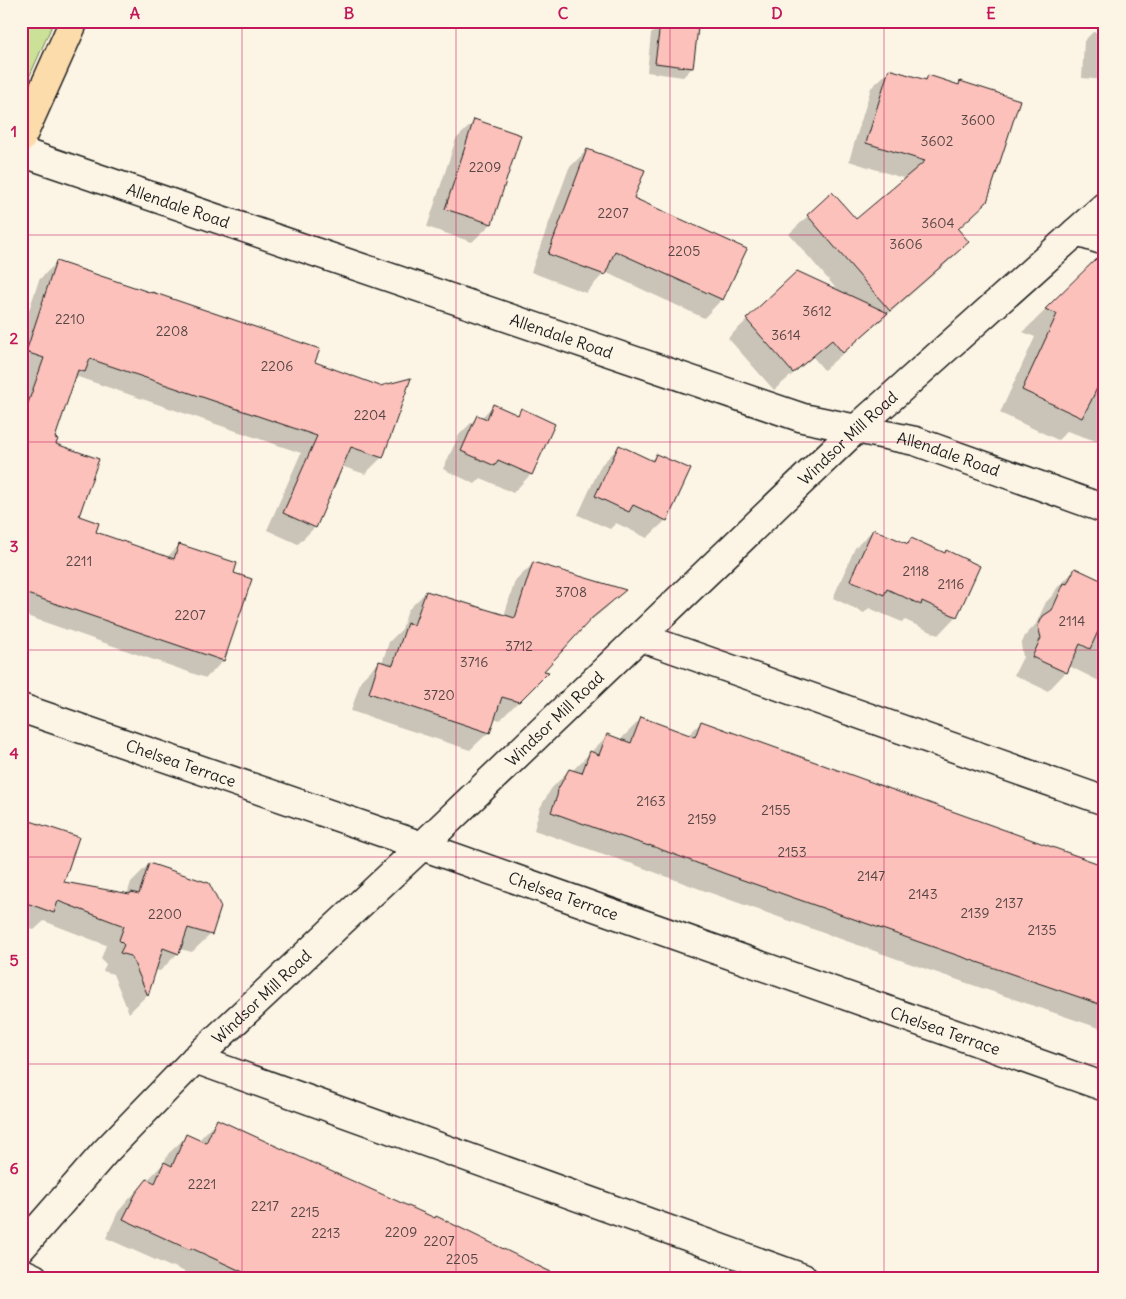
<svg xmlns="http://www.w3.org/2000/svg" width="1126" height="1299" font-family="Delius,sans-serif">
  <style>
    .green { fill: #cbe197; stroke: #747e5a }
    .shadow { fill: #0003 }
    .building { fill: #fdc1bb; stroke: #1c1c1c }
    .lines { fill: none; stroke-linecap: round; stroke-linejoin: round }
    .minor-casing { stroke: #1c1c1c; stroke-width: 31 }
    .major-casing { stroke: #1c1c1c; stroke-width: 31 }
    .minor { stroke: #fcf5e5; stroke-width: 28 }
    .major { stroke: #fddcac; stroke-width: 28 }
    .grid { fill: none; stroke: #c2185b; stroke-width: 1; stroke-opacity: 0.55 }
    .labels { text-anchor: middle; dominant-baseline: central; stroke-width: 5; stroke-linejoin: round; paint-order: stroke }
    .number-label { font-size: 14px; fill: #544544 }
    .street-label { font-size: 16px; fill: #1c1c1c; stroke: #fcf5e5 }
    .neatline { fill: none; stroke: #c2185b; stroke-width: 2 }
    .grid-label { font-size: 16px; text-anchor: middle; font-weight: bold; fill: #c2185b }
  </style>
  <rect width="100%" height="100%" fill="#fcf5e5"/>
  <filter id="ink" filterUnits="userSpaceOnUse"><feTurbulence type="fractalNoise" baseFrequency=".02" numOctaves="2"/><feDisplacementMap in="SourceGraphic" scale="10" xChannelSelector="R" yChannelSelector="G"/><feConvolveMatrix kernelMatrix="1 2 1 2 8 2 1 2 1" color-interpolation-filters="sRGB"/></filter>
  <g filter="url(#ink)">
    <polygon class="green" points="21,21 54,21 27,82 21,89"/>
    <g class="shadow">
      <polygon points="660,25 692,68 683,77 647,72 651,34"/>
      <polygon points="1093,32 1105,33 1105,80 1082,78 1084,41"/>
      <polygon points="890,70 924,81 928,76 958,85 960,83 986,202 957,230 968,242 950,260 824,370 813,357 774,390 728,338 797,273 840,293 789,234 832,193 856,221 906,179 849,161 871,88"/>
      <polygon points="475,121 491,224 472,242 427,227 456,139"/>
      <polygon points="587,150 722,299 704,318 605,272 586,293 531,272 569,168"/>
      <polygon points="1100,257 1105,257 1105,444 1067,431 1058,440 1000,413 1035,337 1023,332"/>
      <polygon points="56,263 314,363 382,457 365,474 341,466 315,527 298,544 267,530 301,453 78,377 72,383 53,438 77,517 94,533 166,558 180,545 232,574 250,580 223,661 206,678 21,614 21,393 28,375 21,373 21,334 39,280"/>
      <polygon points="493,406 516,416 522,410 531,474 513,493 481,478 475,484 443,469 459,435 477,417 481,418"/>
      <polygon points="619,447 650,461 656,455 666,520 647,538 616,523 610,529 578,515 601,465"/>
      <polygon points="873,530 905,545 911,539 944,554 956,616 938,635 905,620 902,622 869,608 864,613 833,598 855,548"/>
      <polygon points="534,563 623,591 606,608 578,631 541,671 547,673 500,720 494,718 489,732 470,750 351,711 361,680 379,662 382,663 389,642 402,629 408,610 426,592 504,616 515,581"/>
      <polygon points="1075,570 1105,583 1105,684 1069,666 1066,672 1048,691 1014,675 1023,657 1021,645 1025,636 1036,624 1046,602 1053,595 1057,588"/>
      <polygon points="641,719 688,735 701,723 1105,867 1105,1030 920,967 708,892 630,863 629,863 534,830 540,808 551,789 569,770 572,771 607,736 621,741 623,737"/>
      <polygon points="21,820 63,883 127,895 131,882 149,864 211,934 192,952 180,949 178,953 160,971 155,970 147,995 129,1013 113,974 103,971 106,964 101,959 106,945 44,921 34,930 21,926"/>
      <polygon points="217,1121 498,1248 566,1278 198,1278 172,1266 171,1267 106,1238 118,1212 129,1199 164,1163 168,1154 187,1136 198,1141"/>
    </g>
    <g class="building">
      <polygon points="660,24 698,28 693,68 655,63"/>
      <polygon points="889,69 926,80 928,75 959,85 960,81 1020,100 987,202 958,229 969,242 890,311 807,215 832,192 856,219 925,161 866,143"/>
      <polygon points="474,119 521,135 492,224 445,209"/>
      <polygon points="587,149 645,170 634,198 747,249 723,300 615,251 605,275 548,254"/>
      <polygon points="1099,256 1105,256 1105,371 1091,401 1082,418 1022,390 1057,314 1045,309"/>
      <polygon points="56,261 152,293 152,292 320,349 315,362 380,386 411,378 383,458 351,447 316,528 283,513 317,436 90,359 85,372 78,370 55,438 58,439 56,444 99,459 79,516 99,523 96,532 174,559 179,544 237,563 234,573 252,579 224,661 21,592 21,423 44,358 26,352"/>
      <polygon points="797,271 888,313 843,353 832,340 793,373 746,319"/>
      <polygon points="493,404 518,415 521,408 555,424 532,475 498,460 495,466 461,451 477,415 487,419"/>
      <polygon points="619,445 653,461 656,454 691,469 667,521 633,505 629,512 595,496"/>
      <polygon points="873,529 908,544 911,538 945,553 946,550 980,566 957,617 922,601 921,605 887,589 884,595 850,580"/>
      <polygon points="533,562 626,590 592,618 544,671 549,672 519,702 502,697 490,733 369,693 379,661 393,665 407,623 414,625 426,591 515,618"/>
      <polygon points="1075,568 1105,582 1105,616 1090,649 1080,644 1067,673 1032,657 1041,638 1038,626 1043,616 1052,610 1064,583 1067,584"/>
      <polygon points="641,717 695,737 701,721 1105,866 1105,1006 939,949 726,874 649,845 649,846 598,829 551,812 557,796 558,789 569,769 582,773 590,751 599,755 607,734 631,743"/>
      <polygon points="21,818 79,837 64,882 130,894 131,892 139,894 149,863 209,883 221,907 212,935 188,928 179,954 163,948 148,996 131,956 120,953 124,945 119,940 124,926 58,901 54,913 21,901"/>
      <polygon points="217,1119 337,1174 435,1218 436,1216 563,1278 256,1278 191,1248 190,1250 123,1219 136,1193 147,1179 155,1183 164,1162 172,1166 186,1134 206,1143"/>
    </g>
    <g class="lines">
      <g class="minor-casing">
        <g id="minor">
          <path id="s1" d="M21,152L803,418L915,441L1105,509"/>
          <polyline points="1076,232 1105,241"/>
          <polyline points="640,637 1105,801"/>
          <path id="s2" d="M21,708L422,846L1105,1087"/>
          <polyline points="195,1059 803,1278"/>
          <path id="s3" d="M21,1248L105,1152L195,1059L422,846L856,429L1105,206"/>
          <polyline points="21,1272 34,1278"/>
        </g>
      </g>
      <g class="major-casing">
        <polyline id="major" points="21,139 74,21"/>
      </g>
      <use href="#minor" class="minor"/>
      <use href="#major" class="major"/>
    </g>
  </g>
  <path class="grid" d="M242,21V1278M456,21V1278M670,21V1278M884,21V1278M21,235H1105M21,442H1105M21,650H1105M21,857H1105M21,1064H1105"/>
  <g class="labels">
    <g class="number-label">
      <text x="978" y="120">3600</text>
      <text x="937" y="141">3602</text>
      <text x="485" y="167">2209</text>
      <text x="613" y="213">2207</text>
      <text x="938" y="223">3604</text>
      <text x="906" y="244">3606</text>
      <text x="684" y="251">2205</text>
      <text x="817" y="311">3612</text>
      <text x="70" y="319">2210</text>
      <text x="172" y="331">2208</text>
      <text x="786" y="335">3614</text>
      <text x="277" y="366">2206</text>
      <text x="370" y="415">2204</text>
      <text x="79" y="561">2211</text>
      <text x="916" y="571">2118</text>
      <text x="951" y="584">2116</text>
      <text x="571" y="592">3708</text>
      <text x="190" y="615">2207</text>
      <text x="1072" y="621">2114</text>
      <text x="519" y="646">3712</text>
      <text x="474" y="662">3716</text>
      <text x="439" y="695">3720</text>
      <text x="651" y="801">2163</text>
      <text x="776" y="810">2155</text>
      <text x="702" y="819">2159</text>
      <text x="792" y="852">2153</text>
      <text x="871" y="876">2147</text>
      <text x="923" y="894">2143</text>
      <text x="1009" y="903">2137</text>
      <text x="975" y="913">2139</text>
      <text x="165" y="914">2200</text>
      <text x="1042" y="930">2135</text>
      <text x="202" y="1184">2221</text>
      <text x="265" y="1206">2217</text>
      <text x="305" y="1212">2215</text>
      <text x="401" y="1232">2209</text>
      <text x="326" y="1233">2213</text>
      <text x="439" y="1241">2207</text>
      <text x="462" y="1259">2205</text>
    </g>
    <g class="street-label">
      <text stroke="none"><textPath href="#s1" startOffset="166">Allendale Road</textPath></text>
      <text stroke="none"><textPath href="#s1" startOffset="571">Allendale Road</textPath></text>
      <text stroke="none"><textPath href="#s3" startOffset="1158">Windsor Mill Road</textPath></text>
      <text stroke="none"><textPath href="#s1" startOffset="976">Allendale Road</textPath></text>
      <text stroke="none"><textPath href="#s3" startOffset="752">Windsor Mill Road</textPath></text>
      <text stroke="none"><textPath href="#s2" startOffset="169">Chelsea Terrace</textPath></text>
      <text stroke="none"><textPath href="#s2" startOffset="574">Chelsea Terrace</textPath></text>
      <text stroke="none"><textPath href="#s3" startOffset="348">Windsor Mill Road</textPath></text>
      <text stroke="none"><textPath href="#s2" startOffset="979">Chelsea Terrace</textPath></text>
    </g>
  </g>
  <rect width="1126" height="1299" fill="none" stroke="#fcf5e5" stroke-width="55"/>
  <rect x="28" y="28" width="1070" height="1244" class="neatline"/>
  <g class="grid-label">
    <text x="135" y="19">A</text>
    <text x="349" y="19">B</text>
    <text x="563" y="19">C</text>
    <text x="777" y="19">D</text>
    <text x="991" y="19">E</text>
    <text x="14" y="137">1</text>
    <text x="14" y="344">2</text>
    <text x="14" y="552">3</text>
    <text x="14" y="759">4</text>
    <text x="14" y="966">5</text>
    <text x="14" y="1174">6</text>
  </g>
</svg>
